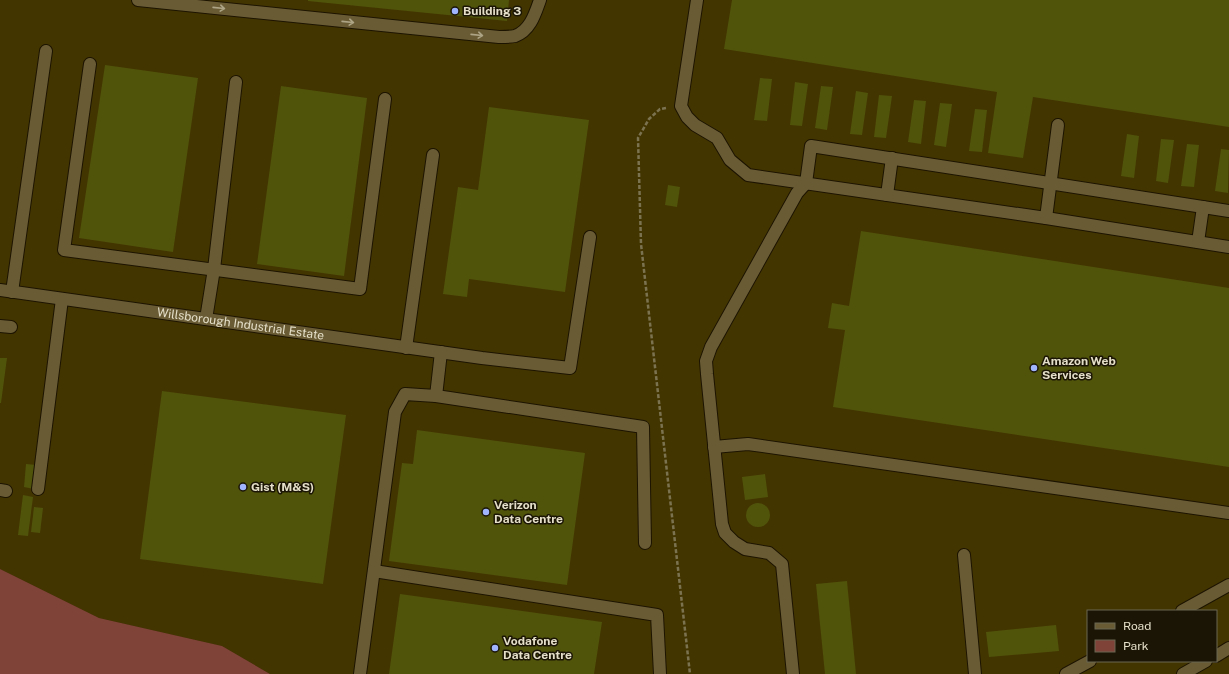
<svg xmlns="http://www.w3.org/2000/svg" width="1229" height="674" font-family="'Public Sans',sans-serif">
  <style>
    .built { fill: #433500; fill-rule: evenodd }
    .green { fill: #7f4337 }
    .building { fill: #50540b }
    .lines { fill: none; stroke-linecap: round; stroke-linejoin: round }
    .minor-casing { stroke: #1d1400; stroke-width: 14 }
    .path { stroke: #7b7250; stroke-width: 2.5; stroke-dasharray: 4 2; stroke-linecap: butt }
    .minor { stroke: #695c35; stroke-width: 12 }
    .oneway { stroke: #ada486 }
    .poi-dot { fill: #a0b3fd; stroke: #1a1505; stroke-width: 1.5 }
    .labels { text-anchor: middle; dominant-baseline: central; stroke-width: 3; stroke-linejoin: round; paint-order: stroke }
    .poi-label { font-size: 12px; font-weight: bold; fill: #e5dfc9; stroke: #1a1505; text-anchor: start }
    .street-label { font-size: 12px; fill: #e5dfc9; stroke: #1a1505 }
  </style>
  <rect width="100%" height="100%" fill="#372c02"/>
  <path class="built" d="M0,0H1229V674H270L222,646L99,618L0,569ZM1088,611H1216V661H1088Z"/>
  <polygon class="green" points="0,569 99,618 222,646 270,674 0,674"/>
  <g class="building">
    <polygon points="308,0 509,0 507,21 308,1"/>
    <polygon points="732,0 1229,0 1229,127 1033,97 1023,158 988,153 997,92 724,49"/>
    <polygon points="105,65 198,78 173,252 79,238"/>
    <polygon points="760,78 772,79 767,121 754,120"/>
    <polygon points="795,82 808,84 802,126 790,125"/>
    <polygon points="281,86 367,98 344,276 257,264"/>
    <polygon points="821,86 833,87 827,130 815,128"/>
    <polygon points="856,91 868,93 862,135 850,134"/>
    <polygon points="879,95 892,96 886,138 874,137"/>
    <polygon points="914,100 926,101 921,144 908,142"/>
    <polygon points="940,103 952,104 946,147 934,145"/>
    <polygon points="489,107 589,120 565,292 469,279 467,297 443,294 458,187 478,190"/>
    <polygon points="975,109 987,110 982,152 969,151"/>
    <polygon points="1127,134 1139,136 1134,178 1121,176"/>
    <polygon points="1161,139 1174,140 1168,183 1156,181"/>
    <polygon points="1187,144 1199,145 1194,187 1181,186"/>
    <polygon points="1221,149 1229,150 1228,193 1215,191"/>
    <polygon points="668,185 680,187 677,207 665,205"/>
    <polygon points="861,231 1229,288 1229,467 833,407 845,330 828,328 832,303 849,306"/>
    <polygon points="0,358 7,358 1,403 0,403"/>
    <polygon points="162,391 346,415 323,584 140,559"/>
    <polygon points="417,430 585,453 567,585 389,561 402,463 413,464"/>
    <polygon points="26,464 37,465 34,489 24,487"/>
    <polygon points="765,474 768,497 745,500 742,477"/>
    <polygon points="23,495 33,497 28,536 18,535"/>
    <circle cx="758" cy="515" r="12"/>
    <polygon points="34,507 43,508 40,533 31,532"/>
    <polygon points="847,581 856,674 825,674 816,584"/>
    <polygon points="400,594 602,622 594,674 389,674"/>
    <polygon points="1056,625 1059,651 989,657 986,632"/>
  </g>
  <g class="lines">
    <g class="minor-casing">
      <g id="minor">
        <path d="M138,0L499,37C504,37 510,37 515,36C530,31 535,14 540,0"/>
        <polyline points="697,0 681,106 687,117 695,125 717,138 730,160 748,175 1046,218 1229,247"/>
        <polyline points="90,64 64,250 360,289 385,99"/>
        <polyline points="887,195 892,158"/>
        <polyline points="1046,218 1058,125"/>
        <polyline points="1198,242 1203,207"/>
        <path id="s1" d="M0,290L482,358L570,368L590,237"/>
        <polyline points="12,292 46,51"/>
        <polyline points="206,319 214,269 236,82"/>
        <polyline points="0,326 11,327"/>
        <polyline points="406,348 433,155"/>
        <polyline points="436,396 441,352"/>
        <polyline points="714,447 748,444 1229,513"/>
        <polyline points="38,489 62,299"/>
        <polyline points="0,490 6,491"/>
        <polyline points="964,555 975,674"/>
        <polyline points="374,571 657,615 660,674"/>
        <polyline points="1182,611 1229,585"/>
        <polyline points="1216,656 1229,648"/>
        <polyline points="360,674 395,412 405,394 436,396 643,427 645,543"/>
        <polyline points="793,674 782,564 769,553 745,549 734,542 725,533 722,524 707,374 706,361 711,347 797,193 806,183 811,146 1229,211"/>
        <polyline points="1066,674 1090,661"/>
        <polyline points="1183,674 1206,661"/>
      </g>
    </g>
    <polyline class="path" points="666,108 660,109 649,119 638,138 641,244 690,674"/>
    <use href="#minor" class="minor"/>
  </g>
  <defs><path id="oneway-shaft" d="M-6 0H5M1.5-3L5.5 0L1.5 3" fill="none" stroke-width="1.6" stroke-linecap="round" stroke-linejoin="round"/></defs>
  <g class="oneway">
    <use href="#oneway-shaft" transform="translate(219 8) rotate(6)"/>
    <use href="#oneway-shaft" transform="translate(348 22) rotate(6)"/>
    <use href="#oneway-shaft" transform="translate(477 35) rotate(6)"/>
  </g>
  <g class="poi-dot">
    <circle cx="455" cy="11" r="4"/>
    <circle cx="1034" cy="368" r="4"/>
    <circle cx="243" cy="487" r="4"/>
    <circle cx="486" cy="512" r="4"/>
    <circle cx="495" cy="648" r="4"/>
  </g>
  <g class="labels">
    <g class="poi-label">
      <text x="463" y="11">Building 3</text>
      <text x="1042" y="361">Amazon Web<tspan x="1042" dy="14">Services</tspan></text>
      <text x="251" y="487">Gist (M&amp;S)</text>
      <text x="494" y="505">Verizon<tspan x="494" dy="14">Data Centre</tspan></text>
      <text x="503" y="641">Vodafone<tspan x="503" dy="14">Data Centre</tspan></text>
    </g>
    <g class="street-label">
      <text stroke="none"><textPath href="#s1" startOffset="243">Willsborough Industrial Estate</textPath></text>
    </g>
  </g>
  <rect x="1087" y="610" width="130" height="52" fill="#1a1505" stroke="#6b6653"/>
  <rect x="1095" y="623" width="20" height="6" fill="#695c35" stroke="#6b6653"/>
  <text x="1123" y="630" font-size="12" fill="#e5dfc9">Road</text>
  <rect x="1095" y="640" width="20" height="12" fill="#7f4337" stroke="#6b6653"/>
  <text x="1123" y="650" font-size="12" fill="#e5dfc9">Park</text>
</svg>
